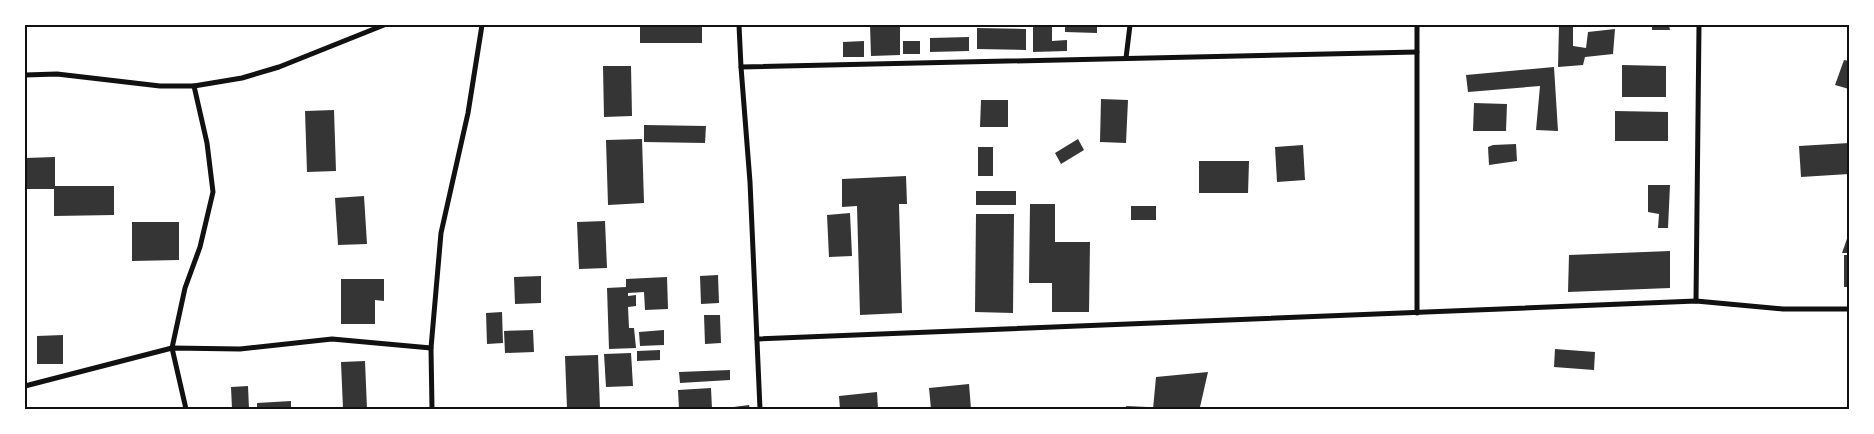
<svg xmlns="http://www.w3.org/2000/svg" width="1874" height="434" font-family="Cabin,sans-serif">
  <style>
    .building { fill: #353535 }
    .lines { fill: none; stroke-linecap: round; stroke-linejoin: round }
    .minor { stroke: #111; stroke-width: 5 }
    .neatline { fill: none; stroke: #111; stroke-width: 2 }
  </style>
  <rect width="100%" height="100%" fill="#fff"/>
  <g class="building">
    <rect x="640" y="25" width="62" height="18"/>
    <polygon points="870,25 900,25 900,55 871,56"/>
    <polygon points="1033,25 1052,25 1052,41 1067,40 1067,51 1033,52"/>
    <polygon points="1065,25 1097,25 1097,33 1065,32"/>
    <polygon points="1559,25 1573,25 1573,46 1586,48 1588,32 1615,29 1613,54 1585,57 1583,65 1558,67"/>
    <polygon points="1652,25 1669,25 1670,30 1652,30"/>
    <polygon points="977,28 1026,29 1026,50 977,49"/>
    <polygon points="969,37 969,51 930,52 930,38"/>
    <polygon points="864,41 864,57 843,57 843,42"/>
    <rect x="903" y="41" width="17" height="13"/>
    <polygon points="1844,60 1849,61 1849,89 1835,85"/>
    <polygon points="1622,65 1666,66 1666,97 1622,97"/>
    <polygon points="603,66 631,66 632,116 604,117"/>
    <polygon points="1554,67 1558,131 1536,130 1540,86 1468,92 1466,75"/>
    <polygon points="1101,99 1128,100 1126,143 1100,142"/>
    <polygon points="981,100 1008,100 1008,127 980,127"/>
    <polygon points="1474,103 1507,104 1506,131 1473,131"/>
    <polygon points="334,110 336,171 307,172 305,111"/>
    <polygon points="1615,111 1668,112 1668,141 1615,141"/>
    <polygon points="644,125 706,126 705,143 644,142"/>
    <polygon points="642,139 644,203 608,205 606,140"/>
    <polygon points="1078,139 1084,150 1061,164 1055,153"/>
    <polygon points="1849,143 1849,174 1801,177 1799,146"/>
    <polygon points="1516,144 1517,161 1489,165 1488,147 1493,145"/>
    <polygon points="1303,145 1305,180 1277,182 1275,147"/>
    <rect x="978" y="147" width="15" height="29"/>
    <polygon points="55,157 55,186 114,186 114,215 54,216 54,189 25,189 25,158"/>
    <polygon points="1199,161 1249,161 1248,193 1199,193"/>
    <polygon points="906,176 907,204 899,204 902,313 860,315 857,206 842,207 842,179"/>
    <polygon points="1648,185 1670,185 1668,228 1658,228 1659,214 1648,212"/>
    <rect x="976" y="191" width="40" height="14"/>
    <polygon points="364,196 367,244 338,245 335,198"/>
    <polygon points="1030,204 1055,204 1055,242 1090,242 1089,312 1052,312 1052,283 1029,283"/>
    <rect x="1131" y="206" width="25" height="14"/>
    <polygon points="850,213 852,256 829,257 827,215"/>
    <polygon points="976,214 1014,214 1013,313 975,312"/>
    <polygon points="605,221 607,268 579,269 577,222"/>
    <polygon points="132,222 179,222 179,260 132,261"/>
    <polygon points="1849,233 1849,253 1842,253"/>
    <polygon points="1670,251 1670,288 1568,292 1569,255"/>
    <rect x="1844" y="255" width="5" height="32"/>
    <polygon points="718,275 719,303 701,304 700,276"/>
    <polygon points="541,276 541,303 515,304 514,277"/>
    <polygon points="667,277 668,309 645,310 644,292 628,293 628,296 636,295 636,306 628,307 629,328 634,328 636,348 609,349 607,288 626,287 626,279"/>
    <polygon points="341,279 384,279 384,301 375,300 375,324 341,324"/>
    <polygon points="502,312 503,343 487,344 486,313"/>
    <polygon points="704,315 720,315 721,343 705,344"/>
    <polygon points="533,330 534,352 505,353 504,331"/>
    <polygon points="664,330 664,345 640,346 639,332"/>
    <polygon points="63,335 63,364 37,364 37,336"/>
    <polygon points="1555,349 1595,352 1594,370 1554,367"/>
    <polygon points="660,350 660,360 637,361 637,351"/>
    <polygon points="631,353 633,386 606,387 604,354"/>
    <polygon points="598,355 600,409 567,409 565,356"/>
    <polygon points="365,361 367,409 343,409 341,362"/>
    <polygon points="730,370 730,380 680,383 679,372"/>
    <polygon points="1208,372 1200,407 1190,409 1153,409 1156,377"/>
    <polygon points="969,384 971,409 931,409 929,388"/>
    <polygon points="248,386 249,409 232,409 231,387"/>
    <polygon points="711,388 712,409 679,409 678,390"/>
    <polygon points="877,392 878,409 840,409 839,396"/>
    <polygon points="291,401 291,409 257,409 257,403"/>
    <polygon points="749,405 750,409 726,409 726,408"/>
    <polygon points="1126,406 1147,407 1148,409 1127,409"/>
  </g>
  <g class="lines">
    <g class="minor">
      <polyline points="739,25 741,67 750,182 760,409"/>
      <polyline points="1417,25 1417,313"/>
      <polyline points="1126,58 1130,25"/>
      <polyline points="741,67 1417,52"/>
      <polyline points="25,75 57,74 160,86 194,86 242,78 279,67 384,25"/>
      <polyline points="1696,301 1699,25"/>
      <polyline points="757,339 1696,301 1783,309 1849,309"/>
      <polyline points="25,386 172,348 240,349 332,339 431,348"/>
      <polyline points="186,409 172,348 185,288 200,247 213,192 207,143 194,86"/>
      <polyline points="432,409 431,348 441,233 468,113 482,25"/>
    </g>
  </g>
  <rect width="1874" height="434" fill="none" stroke="#ffffff" stroke-width="52"/>
  <rect x="26" y="26" width="1822" height="382" class="neatline"/>
</svg>
